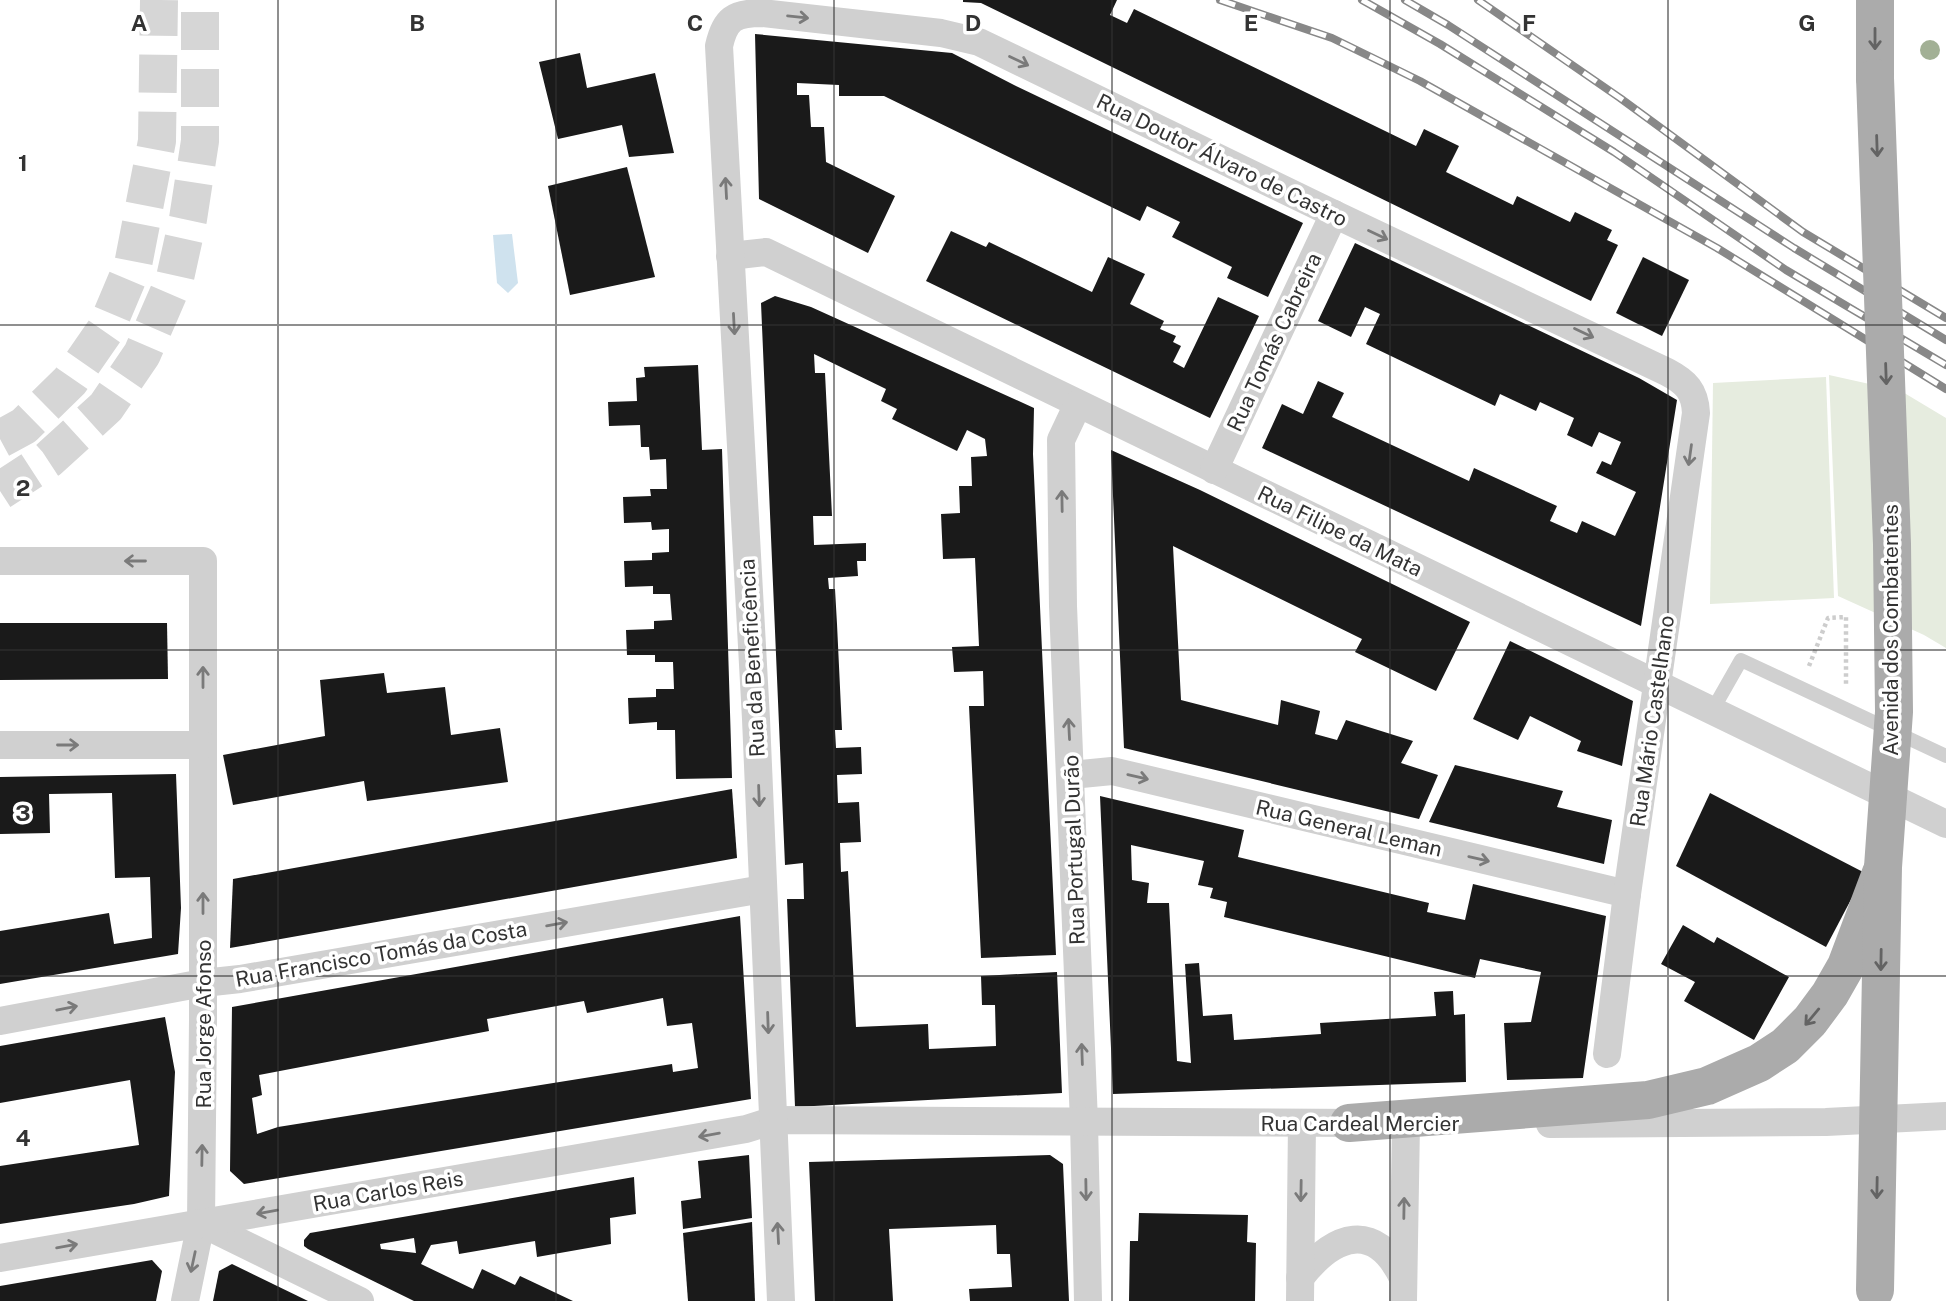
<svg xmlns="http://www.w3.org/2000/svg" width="1946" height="1301" font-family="'Public Sans',sans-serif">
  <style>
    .green { fill: #e6ecdf }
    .water { fill: #cfe2ee }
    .building { fill: #1a1a1a; fill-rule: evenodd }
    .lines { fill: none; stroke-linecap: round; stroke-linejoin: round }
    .primary-tunnel { stroke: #d6d6d6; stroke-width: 38; stroke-dasharray: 38 19; stroke-linecap: butt }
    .path { stroke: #cdcdcd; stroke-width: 4.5; stroke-dasharray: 3.5 3.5; stroke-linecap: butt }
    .service { stroke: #d0d0d0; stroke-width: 14 }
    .minor { stroke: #d0d0d0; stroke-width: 28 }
    .primary { stroke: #ababab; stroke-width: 38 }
    .rail-casing { stroke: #888; stroke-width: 8 }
    .rail { stroke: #fff; stroke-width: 5; stroke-dasharray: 16; stroke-linecap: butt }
    .primary-bridge { stroke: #ababab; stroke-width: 38 }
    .tree { fill: #a2b095 }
    .oneway { stroke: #7a7a7a }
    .oneway2 { stroke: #636363 }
    .grid { fill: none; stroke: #333; stroke-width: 2; stroke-opacity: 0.55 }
    .labels { text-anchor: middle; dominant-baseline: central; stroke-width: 7; stroke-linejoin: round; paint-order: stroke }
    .street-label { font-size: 21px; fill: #333; stroke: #fff }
    .grid-label { font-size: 23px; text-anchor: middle; font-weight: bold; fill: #333; stroke: #fff; stroke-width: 7; stroke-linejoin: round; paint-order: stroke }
  </style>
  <rect width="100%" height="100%" fill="#fff"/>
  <g class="green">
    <polygon points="1829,375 1901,391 1946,418 1946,648 1924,635 1838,596"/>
    <polygon points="1826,377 1834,598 1710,604 1713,383"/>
  </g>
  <polygon class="water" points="512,234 518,283 508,293 497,283 493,235"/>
  <g class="building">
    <polygon points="963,0 1117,0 1110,15 1127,23 1134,9 1416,146 1424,129 1459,146 1446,172 1513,205 1517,196 1570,222 1575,212 1612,230 1607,240 1618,245 1591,301 981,3 963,2"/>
    <polygon points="755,34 952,53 1014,85 1303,223 1268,297 1227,278 1232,267 1172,237 1180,222 1147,206 1140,221 884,96 839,96 839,85 797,83 797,95 809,95 811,127 824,127 826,162 895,196 868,253 759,199"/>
    <polygon points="580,53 587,88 655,73 674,153 629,157 622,125 558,139 539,62"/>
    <polygon points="627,167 655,277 570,295 548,186"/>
    <polygon points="951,231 986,247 989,242 1092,292 1108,257 1145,274 1130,304 1164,321 1160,329 1176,336 1173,342 1181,346 1173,362 1184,368 1218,297 1259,316 1210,418 926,281"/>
    <polygon points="1355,243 1639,378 1677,400 1641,626 1262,448 1282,404 1303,414 1318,381 1344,393 1332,417 1469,481 1474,468 1557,506 1550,521 1577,533 1582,521 1615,536 1636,492 1596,473 1602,461 1611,465 1621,442 1599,432 1592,447 1567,435 1574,418 1540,402 1536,411 1500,394 1495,406 1366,344 1380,314 1365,307 1351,337 1318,321"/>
    <polygon points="1643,257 1689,280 1662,336 1616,313"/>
    <polygon points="775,296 811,307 1034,408 1033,454 1056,955 981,958 969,706 984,706 983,671 954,672 952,647 979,646 975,558 943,559 941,514 960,513 959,486 972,486 971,457 987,456 985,439 967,430 957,451 892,419 897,409 881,401 886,389 814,354 815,373 825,373 832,516 813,516 814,545 866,543 866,561 857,561 858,576 828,578 829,589 835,589 837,624 842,730 835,730 836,748 861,747 862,774 837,775 838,803 859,802 861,842 840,843 841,872 848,871 856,1027 928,1024 929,1049 996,1046 995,1005 982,1005 981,976 1057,972 1062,1093 795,1107 787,899 804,899 803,863 785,865 761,303"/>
    <polygon points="698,365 702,450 722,449 732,778 676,779 675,730 657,730 657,722 629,724 628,698 656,697 656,689 674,689 673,662 655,662 655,655 627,655 626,630 654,629 654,621 672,620 670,594 653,594 653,586 625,587 624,561 652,560 652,553 669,552 669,529 652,530 651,522 624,523 623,497 651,496 650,489 667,489 666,459 650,460 649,447 641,447 640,425 609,426 608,402 637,401 636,378 645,377 644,367"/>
    <polygon points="1111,450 1200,490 1470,622 1436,691 1355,652 1362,639 1173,546 1181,700 1278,725 1281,700 1320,711 1315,734 1337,740 1346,720 1413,741 1401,763 1438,775 1419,819 1124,748"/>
    <polygon points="0,623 167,623 168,679 0,680"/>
    <polygon points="1510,641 1633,701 1622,766 1577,751 1581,741 1530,716 1518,740 1473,719"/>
    <polygon points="384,673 387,693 445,687 451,735 500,728 508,782 367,801 364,781 233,805 223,755 325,736 320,680"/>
    <polygon points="1455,765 1563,791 1557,807 1612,820 1604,864 1429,822"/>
    <polygon points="176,774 181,908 178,954 0,984 0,931 109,913 114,944 152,938 150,877 115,878 112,793 49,794 50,833 0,834 0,777"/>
    <polygon points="732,789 737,858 230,948 233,879"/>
    <polygon points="1710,793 1865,873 1826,947 1676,866"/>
    <polygon points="1100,796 1244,830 1238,857 1429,903 1427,912 1465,920 1473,884 1606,916 1583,1078 1507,1080 1504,1023 1531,1022 1541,972 1480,959 1475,978 1224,917 1227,902 1210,898 1213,888 1198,885 1204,861 1131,845 1132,880 1149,883 1147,903 1169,903 1177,1061 1191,1063 1185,964 1199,963 1203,1016 1232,1014 1234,1040 1321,1034 1320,1023 1436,1016 1434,992 1453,991 1454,1015 1465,1014 1466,1082 1113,1094"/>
    <path d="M740,916L751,1099L244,1184L230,1171L232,1007ZM663,998L667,1026L692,1023L698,1068L673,1072L672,1064L278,1127L257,1134L252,1098L262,1095L259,1075L489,1031L487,1019L584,1001L587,1013Z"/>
    <polygon points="1683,925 1714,943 1717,937 1789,977 1754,1040 1684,1001 1695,982 1661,964"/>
    <polygon points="165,1017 175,1072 169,1196 134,1204 0,1224 0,1166 139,1145 130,1080 0,1103 0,1046"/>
    <polygon points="749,1155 752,1218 683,1229 681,1201 701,1198 698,1161"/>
    <polygon points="1050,1155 1063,1164 1069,1301 970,1301 969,1289 1012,1287 1010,1254 997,1254 996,1225 889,1229 893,1301 815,1301 809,1162"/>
    <path d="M634,1177L636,1214L610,1218L611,1244L537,1257L535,1241L459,1254L457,1241L431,1245L421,1264L473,1289L482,1269L515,1285L520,1276L573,1301H414L308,1249L304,1246V1240L310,1233ZM414,1238L416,1253L381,1249L380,1244Z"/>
    <polygon points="1139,1213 1248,1215 1247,1242 1256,1243 1255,1301 1129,1301 1130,1241 1138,1241"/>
    <polygon points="752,1222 755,1301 688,1301 683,1233"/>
    <polygon points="152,1260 162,1271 156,1301 0,1301 0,1286"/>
    <polygon points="232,1264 308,1301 213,1301 219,1271"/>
  </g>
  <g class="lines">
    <g class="primary-tunnel">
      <polyline points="0,439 24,426 70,381 106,329 133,265 157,141 159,0"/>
      <polyline points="0,491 49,459 106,407 142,354 175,278 188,219 200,141 200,0"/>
    </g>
    <polyline class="path" points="1809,666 1828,618 1846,617 1846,685"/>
    <polyline class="service" points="1712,711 1741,660 1946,756"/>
    <g class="minor">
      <polyline points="730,256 766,252 1946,824"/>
      <polyline points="1078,404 1061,440 1063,606 1084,1122 1088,1301"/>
      <polyline points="1214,470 1334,214"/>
      <polyline points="0,561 203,561 203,1019 201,1223 185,1301"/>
      <polyline points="0,745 203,745"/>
      <polyline points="1071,775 1112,771 1627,894"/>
      <polyline points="0,1021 203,983 240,979 763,889"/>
      <polyline points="1550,1124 1826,1122 1946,1116"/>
      <polyline points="201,1223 360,1301"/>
      <polyline points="0,1258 746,1129 775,1120 1366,1123"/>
      <path d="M1300,1278C1334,1234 1375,1220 1403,1278"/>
      <path d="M781,1301L756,719L719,46C725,19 734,13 762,13L941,33L979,42L1334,214L1667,372C1686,382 1695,391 1696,413L1627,894L1607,1054"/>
      <polyline points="1300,1301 1302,1123"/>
      <polyline points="1403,1301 1406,1124"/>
    </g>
    <g class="primary">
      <polyline points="1875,78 1875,0"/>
      <polyline points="1349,1123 1648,1100 1707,1086 1759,1063 1785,1046 1810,1021 1830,994 1846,966 1881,873"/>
    </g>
    <g class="rail-casing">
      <g id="rail">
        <polyline points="1220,0 1332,38 1420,81 1717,248 1946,389"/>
        <polyline points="1362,0 1440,44 1614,152 1786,270 1946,365"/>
        <polyline points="1405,0 1448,25 1794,248 1946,340"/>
        <polyline points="1478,0 1620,98 1803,232 1946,318"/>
      </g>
    </g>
    <use href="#rail" class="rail"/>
    <polyline class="primary-bridge" points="1875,1290 1883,867 1894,712 1892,544 1875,78"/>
  </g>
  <circle class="tree" cx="1930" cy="50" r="10"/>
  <defs><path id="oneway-shaft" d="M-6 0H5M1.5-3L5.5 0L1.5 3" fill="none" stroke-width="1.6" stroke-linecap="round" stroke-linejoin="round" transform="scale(1.75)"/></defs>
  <g class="oneway">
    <use href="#oneway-shaft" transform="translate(798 17) rotate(6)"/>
    <use href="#oneway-shaft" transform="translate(1019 61) rotate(26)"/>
    <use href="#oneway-shaft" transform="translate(726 188) rotate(-93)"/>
    <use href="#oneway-shaft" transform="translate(1378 235) rotate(25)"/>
    <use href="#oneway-shaft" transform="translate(734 324) rotate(87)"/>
    <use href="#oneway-shaft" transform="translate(1584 333) rotate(25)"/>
    <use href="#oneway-shaft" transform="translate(1690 455) rotate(98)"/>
    <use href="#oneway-shaft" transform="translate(1062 501) rotate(-91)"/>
    <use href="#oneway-shaft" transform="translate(135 561) rotate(180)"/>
    <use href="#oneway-shaft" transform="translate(203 677) rotate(-90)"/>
    <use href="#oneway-shaft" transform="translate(1069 729) rotate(-93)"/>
    <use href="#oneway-shaft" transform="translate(68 745)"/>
    <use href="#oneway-shaft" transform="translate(1138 777) rotate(13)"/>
    <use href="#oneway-shaft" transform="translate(759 796) rotate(88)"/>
    <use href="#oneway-shaft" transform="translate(1479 859) rotate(13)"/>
    <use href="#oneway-shaft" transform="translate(203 903) rotate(-90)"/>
    <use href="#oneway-shaft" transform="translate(557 924) rotate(-10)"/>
    <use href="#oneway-shaft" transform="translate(67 1008) rotate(-11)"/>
    <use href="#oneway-shaft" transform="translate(768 1023) rotate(88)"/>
    <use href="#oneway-shaft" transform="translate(1082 1054) rotate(-92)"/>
    <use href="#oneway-shaft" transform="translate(709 1135) rotate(170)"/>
    <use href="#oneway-shaft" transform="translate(202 1155) rotate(-89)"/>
    <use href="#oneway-shaft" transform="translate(1086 1190) rotate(89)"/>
    <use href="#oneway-shaft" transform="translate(1301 1191) rotate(91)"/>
    <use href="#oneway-shaft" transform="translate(1404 1208) rotate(-89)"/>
    <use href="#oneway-shaft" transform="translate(267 1212) rotate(170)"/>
    <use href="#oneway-shaft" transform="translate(778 1233) rotate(-93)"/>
    <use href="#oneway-shaft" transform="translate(67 1246) rotate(-10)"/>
    <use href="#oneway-shaft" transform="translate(193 1262) rotate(102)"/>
  </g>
  <g class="oneway2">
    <use href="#oneway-shaft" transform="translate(1875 39) rotate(90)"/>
    <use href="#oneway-shaft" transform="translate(1877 146) rotate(88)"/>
    <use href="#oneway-shaft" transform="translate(1886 374) rotate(88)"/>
    <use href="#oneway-shaft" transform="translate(1881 960) rotate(91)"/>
    <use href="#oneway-shaft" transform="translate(1812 1017) rotate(130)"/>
    <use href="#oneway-shaft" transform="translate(1877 1188) rotate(91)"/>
  </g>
  <path class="grid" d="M278,0V1301M556,0V1301M834,0V1301M1112,0V1301M1390,0V1301M1668,0V1301M0,325H1946M0,650H1946M0,976H1946"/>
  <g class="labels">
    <g class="street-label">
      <text transform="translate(1222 160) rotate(26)">Rua Doutor Álvaro de Castro</text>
      <text transform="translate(1274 342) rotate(-65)">Rua Tomás Cabreira</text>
      <text transform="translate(1340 531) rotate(26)">Rua Filipe da Mata</text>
      <text transform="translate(1890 630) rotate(-90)">Avenida dos Combatentes</text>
      <text transform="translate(752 658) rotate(-93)">Rua da Beneficência</text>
      <text transform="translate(1652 721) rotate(-82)">Rua Mário Castelhano</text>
      <text transform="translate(1349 828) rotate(13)">Rua General Leman</text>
      <text transform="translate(1074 850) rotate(-92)">Rua Portugal Durão</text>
      <text transform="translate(381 954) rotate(-10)">Rua Francisco Tomás da Costa</text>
      <text transform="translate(203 1024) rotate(-90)">Rua Jorge Afonso</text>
      <text x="1360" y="1123">Rua Cardeal Mercier</text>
      <text transform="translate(388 1191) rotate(-10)">Rua Carlos Reis</text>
    </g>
  </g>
  <g class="grid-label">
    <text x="139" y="31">A</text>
    <text x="417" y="31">B</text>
    <text x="695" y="31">C</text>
    <text x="973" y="31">D</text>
    <text x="1251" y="31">E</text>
    <text x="1529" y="31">F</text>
    <text x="1807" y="31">G</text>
    <text x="23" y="171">1</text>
    <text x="23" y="496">2</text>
    <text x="23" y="821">3</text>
    <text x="23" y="1146">4</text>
  </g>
</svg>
